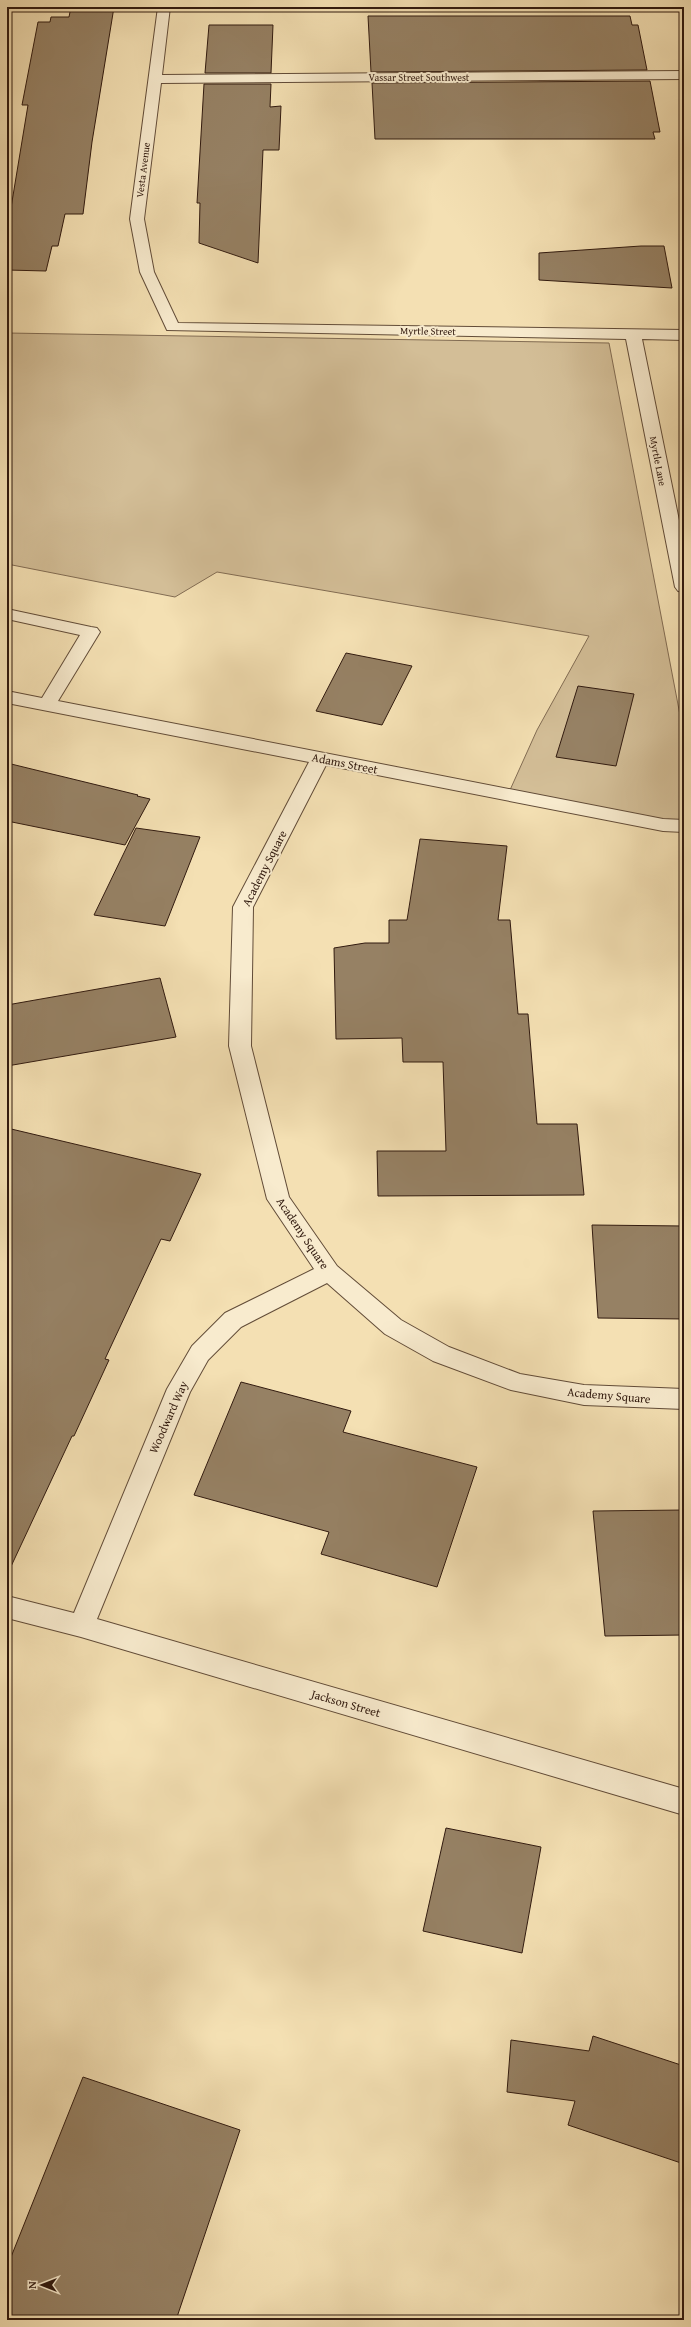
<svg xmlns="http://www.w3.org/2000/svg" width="691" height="2327" font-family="'Gentium Book Plus',serif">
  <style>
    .green { fill: #d3be97; stroke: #826c53 }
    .building { fill: #968164; stroke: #311a0f }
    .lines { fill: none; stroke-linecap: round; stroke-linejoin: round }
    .minor-casing { stroke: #624c38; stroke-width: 2 }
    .minor { fill: #f8ebce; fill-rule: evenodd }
    .labels { text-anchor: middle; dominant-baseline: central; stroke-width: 4; stroke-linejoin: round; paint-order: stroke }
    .far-street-label { font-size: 10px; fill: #311a0f; stroke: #f8ebce }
    .street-label { font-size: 12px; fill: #311a0f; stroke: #f8ebce }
  </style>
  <rect width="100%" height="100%" fill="#f4e0b3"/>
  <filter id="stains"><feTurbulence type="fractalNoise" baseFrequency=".005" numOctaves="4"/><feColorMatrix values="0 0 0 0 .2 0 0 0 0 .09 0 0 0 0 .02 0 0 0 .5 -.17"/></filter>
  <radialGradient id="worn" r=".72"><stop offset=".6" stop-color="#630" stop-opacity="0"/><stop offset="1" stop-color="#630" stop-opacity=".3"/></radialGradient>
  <polygon class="green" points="7,333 609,343 684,736 684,823 510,790 537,730 589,636 217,572 175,597 7,564"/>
  <g class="building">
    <polygon points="71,7 114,7 92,142 83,214 65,214 58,246 52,246 46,271 7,270 7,232 28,105 22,105 38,22 50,22 51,17 69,17"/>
    <polygon points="368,16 630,16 632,25 638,25 647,70 371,72"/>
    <polygon points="209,25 273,25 271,73 205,73"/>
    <polygon points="650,81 660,132 653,132 655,139 375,139 372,83"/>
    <polygon points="204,84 271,84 270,107 281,106 279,150 263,150 258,263 199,243 200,203 197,203"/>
    <polygon points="641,246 664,246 672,288 539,280 539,253"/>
    <polygon points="346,653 412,666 382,725 316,711"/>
    <polygon points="578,686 634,694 616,766 556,757"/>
    <polygon points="7,763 138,795 137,796 150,799 125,845 7,821"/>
    <polygon points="136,828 200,837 165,926 94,915"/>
    <polygon points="420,839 507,846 498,920 510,920 518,1014 528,1014 537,1124 577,1124 584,1195 378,1196 377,1151 446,1151 443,1062 403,1062 402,1038 336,1039 334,948 365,943 389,943 389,920 407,920"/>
    <polygon points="160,978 176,1037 7,1066 7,1005"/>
    <polygon points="7,1128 201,1174 170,1241 161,1239 105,1359 109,1360 74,1436 72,1436 7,1575"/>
    <polygon points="592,1225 684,1226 684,1319 598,1318"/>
    <polygon points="241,1382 351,1411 343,1432 477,1467 437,1587 321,1554 329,1532 194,1495"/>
    <polygon points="684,1510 684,1635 605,1636 593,1511"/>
    <polygon points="446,1828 541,1847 522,1953 423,1931"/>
    <polygon points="593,2036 684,2066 684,2164 568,2125 575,2101 507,2092 511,2040 589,2051"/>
    <polygon points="83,2077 240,2130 176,2320 7,2320 7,2267"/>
  </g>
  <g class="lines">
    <g class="minor-casing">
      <g id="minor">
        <polygon points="158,7 170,7 162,75 684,71 684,79 161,83 144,219 154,272 178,323 684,330 684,340 642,339 684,545 684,592 678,591 675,587 626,339 167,330 140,272 130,219"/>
        <polygon points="7,609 91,627 97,628 100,632 58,701 663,819 684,820 684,832 663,831 326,765 253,907 251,1046 289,1197 337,1266 401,1320 449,1347 520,1374 584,1385 684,1389 684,1409 584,1405 511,1390 433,1361 385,1334 327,1283 241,1327 208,1360 190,1392 97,1619 684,1789 684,1815 81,1637 7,1618 7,1596 74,1613 167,1389 192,1346 225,1313 314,1269 267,1199 229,1046 233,907 309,762 7,703 7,691 42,698 80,635 7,619"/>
      </g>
    </g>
    <use href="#minor" class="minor"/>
  </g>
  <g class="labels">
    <g class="far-street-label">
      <text x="419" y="77">Vassar Street Southwest</text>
      <text transform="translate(143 170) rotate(-83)">Vesta Avenue</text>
      <text transform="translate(428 331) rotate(1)">Myrtle Street</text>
      <text transform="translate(658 461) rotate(79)">Myrtle Lane</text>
    </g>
    <g class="street-label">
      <text transform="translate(345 763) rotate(11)">Adams Street</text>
      <text transform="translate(264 868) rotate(-63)">Academy Square</text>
      <text transform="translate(303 1233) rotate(56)">Academy Square</text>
      <text transform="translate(609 1395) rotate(5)">Academy Square</text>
      <text transform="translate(168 1417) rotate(-66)">Woodward Way</text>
      <text transform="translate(346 1703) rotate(16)">Jackson Street</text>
    </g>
  </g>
  <rect width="691" height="2327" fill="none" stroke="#f4e0b3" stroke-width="24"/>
  <rect x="8" y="8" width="675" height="2311" fill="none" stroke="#311a0f" stroke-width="2"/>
  <rect x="12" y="12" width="667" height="2303" fill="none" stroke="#311a0f"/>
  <g transform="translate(42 2285) rotate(270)" stroke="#f8ebce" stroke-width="3" paint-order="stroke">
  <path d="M0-3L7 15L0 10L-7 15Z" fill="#311a0f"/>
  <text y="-6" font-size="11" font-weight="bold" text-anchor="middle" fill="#311a0f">N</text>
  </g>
  <rect width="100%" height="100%" filter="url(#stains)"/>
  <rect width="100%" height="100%" fill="url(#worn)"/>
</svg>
